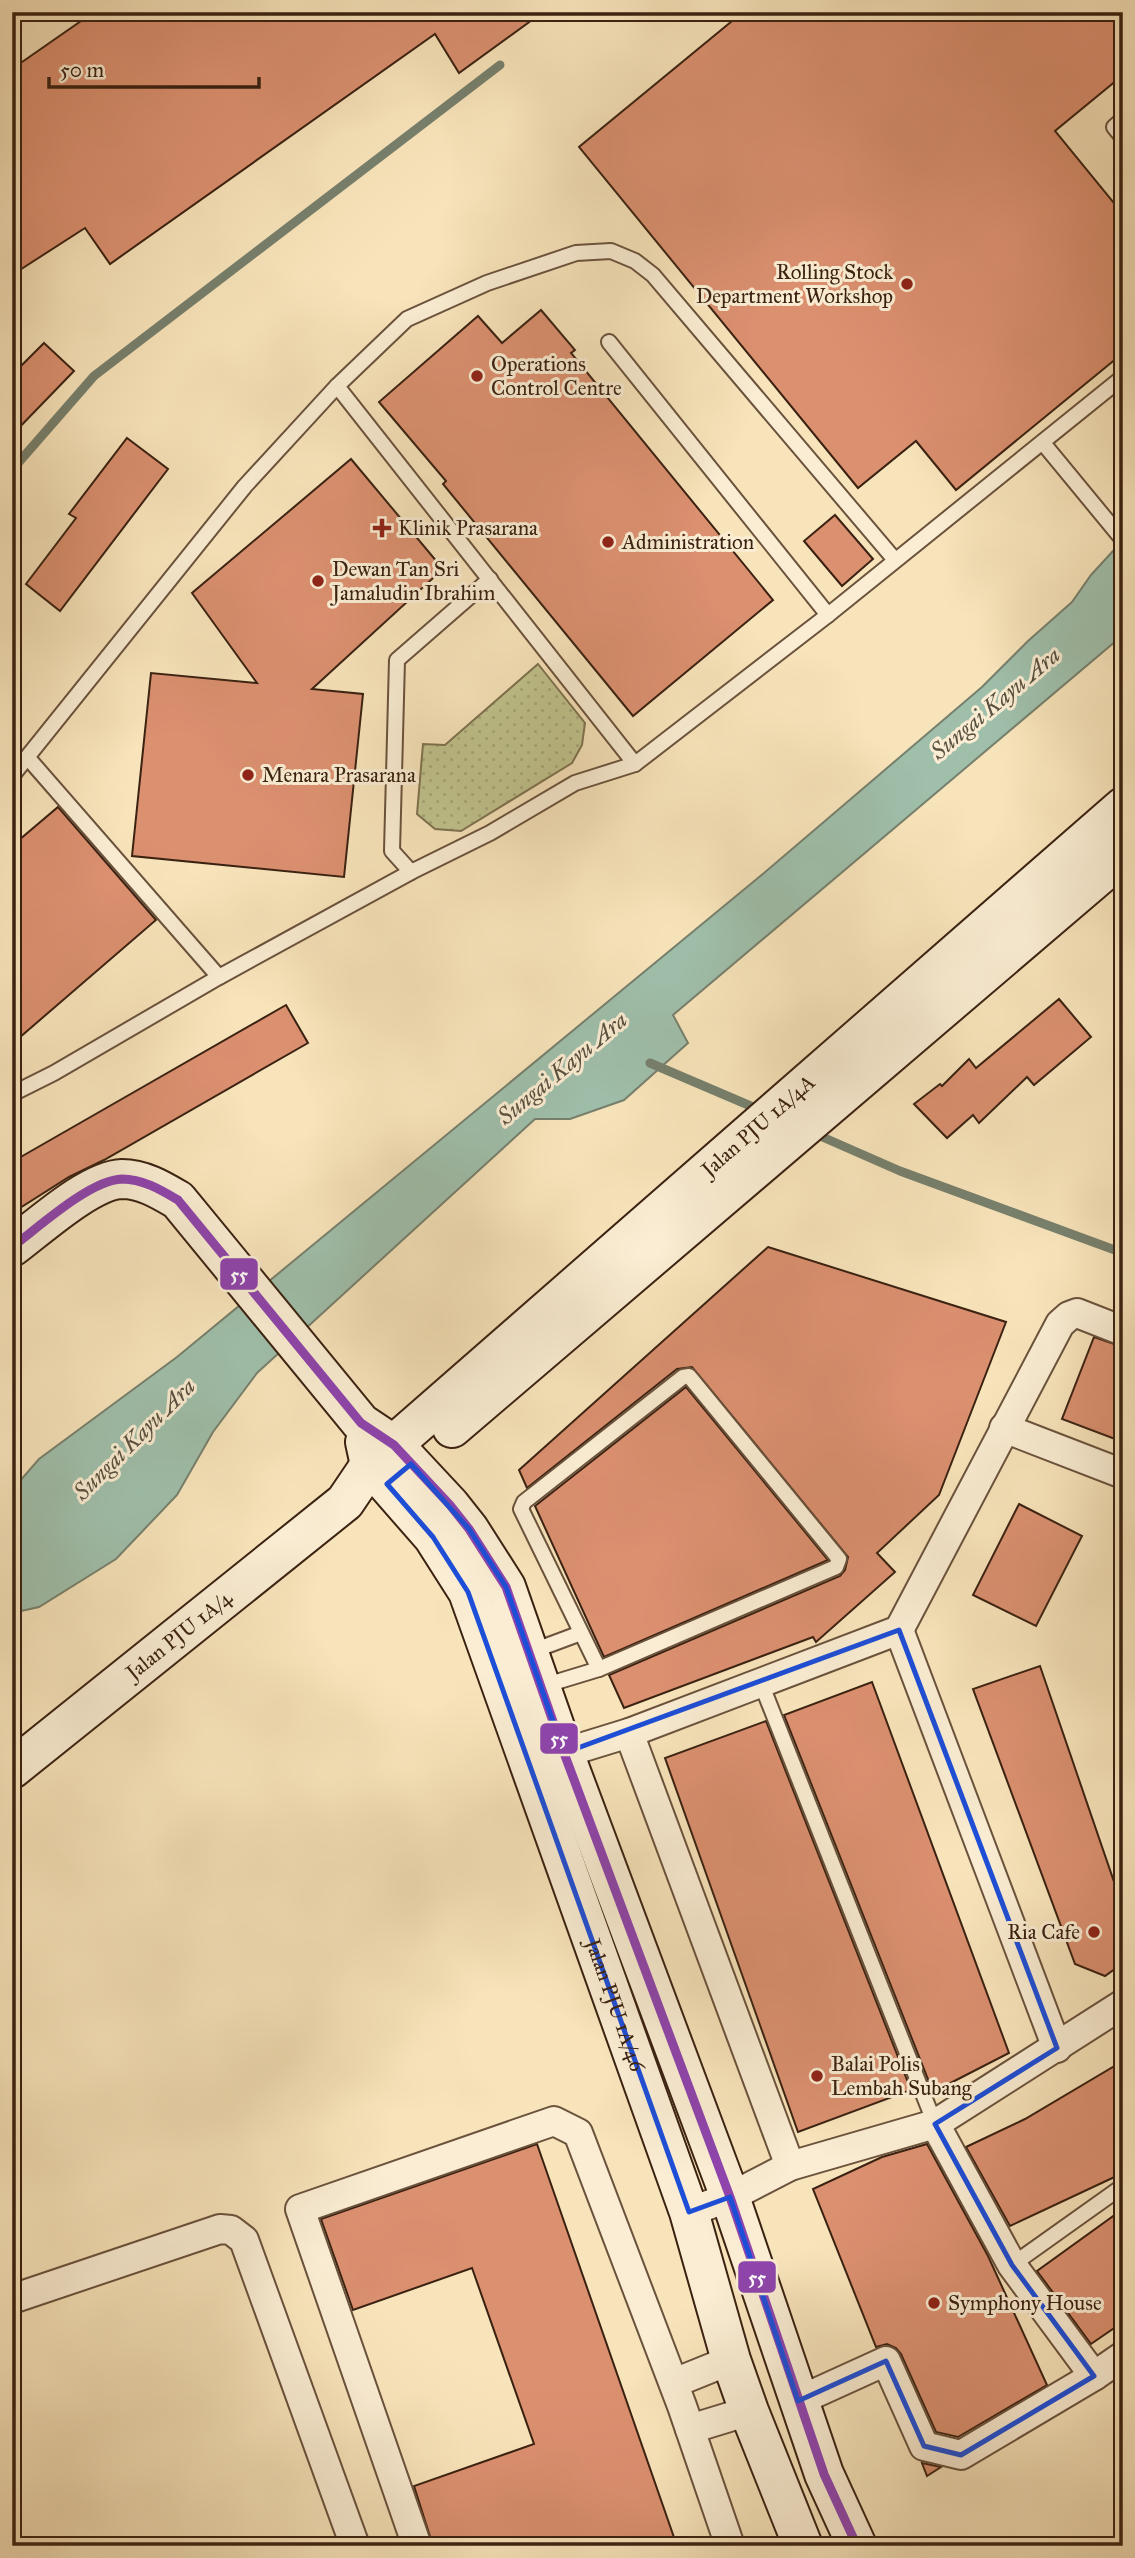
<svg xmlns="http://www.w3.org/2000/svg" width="1135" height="2558" font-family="'IM FELL Great Primer',serif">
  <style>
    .green { fill: url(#green-dots); stroke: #7d724f; stroke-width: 2 }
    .water { fill: #9fbfab; stroke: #77806d; stroke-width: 2 }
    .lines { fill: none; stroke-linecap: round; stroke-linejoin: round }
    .stream { stroke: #77806d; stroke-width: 9 }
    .building { fill: #db9070; stroke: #3a2111; stroke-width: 2 }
    .lane-casing { stroke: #6a523c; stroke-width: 18 }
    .street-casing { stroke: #6a523c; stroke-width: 32 }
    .secondary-casing { stroke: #3a2111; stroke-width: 42 }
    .lane { stroke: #faedd3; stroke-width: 14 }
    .street { stroke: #faedd3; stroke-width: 28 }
    .secondary { stroke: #faedd3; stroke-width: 38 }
    .bus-1-casing { stroke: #faedd3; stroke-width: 14 }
    .bus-1 { stroke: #8e44ad; stroke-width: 9 }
    .marked { fill: none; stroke: #1d4ed8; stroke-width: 5; stroke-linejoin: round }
    .poi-dot { fill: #8f2418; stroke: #faedd3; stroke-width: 2.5 }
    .labels { text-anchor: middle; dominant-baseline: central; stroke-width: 6; stroke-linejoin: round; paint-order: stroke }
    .poi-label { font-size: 21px; fill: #3a2111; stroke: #faedd3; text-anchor: start }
    .street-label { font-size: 21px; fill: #3a2111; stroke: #faedd3 }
    .water-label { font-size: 23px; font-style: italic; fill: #58503f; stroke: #faedd3 }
    .line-badge { stroke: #faedd3; stroke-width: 2.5 }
    .badge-label { font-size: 19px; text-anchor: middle; font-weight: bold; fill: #fff }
  </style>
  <defs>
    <pattern id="green-dots" width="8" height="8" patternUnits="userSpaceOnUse" patternTransform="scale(1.75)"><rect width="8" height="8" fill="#c0c38d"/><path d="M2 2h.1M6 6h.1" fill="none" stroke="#a6a779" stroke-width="1.8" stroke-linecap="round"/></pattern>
  </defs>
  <rect width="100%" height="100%" fill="#f8e4bb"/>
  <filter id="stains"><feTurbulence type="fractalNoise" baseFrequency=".00286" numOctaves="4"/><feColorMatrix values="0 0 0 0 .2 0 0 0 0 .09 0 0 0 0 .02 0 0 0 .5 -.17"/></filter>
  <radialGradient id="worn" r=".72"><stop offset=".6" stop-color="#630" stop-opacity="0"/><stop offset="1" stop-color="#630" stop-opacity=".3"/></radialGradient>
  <polygon class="green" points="538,664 585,723 582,745 572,763 461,831 435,829 417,814 423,744 445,745"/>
  <polygon class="water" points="1123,540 1123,635 673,1015 688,1043 624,1100 570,1119 535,1119 257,1373 213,1432 177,1495 116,1559 39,1607 12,1613 12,1490 39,1459 177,1357 764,873 982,687 1028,641 1072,602 1091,575"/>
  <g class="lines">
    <g class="stream">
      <polyline points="12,470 94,376 500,65"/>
      <polyline points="650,1063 760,1110"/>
      <polyline points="811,1132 900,1171 1123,1253"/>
    </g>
  </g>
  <g class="building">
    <polygon points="94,12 543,12 459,73 435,34 110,264 85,228 12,275 12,69"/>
    <polygon points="743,12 1123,12 1123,75 1055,131 1123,214 1123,353 956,490 916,441 858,488 579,147"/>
    <polygon points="541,310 575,350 571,353 773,600 633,716 443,484 446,481 379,402 478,316 502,343"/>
    <polygon points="44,343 74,371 12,435 12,375"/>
    <polygon points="127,438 168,469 60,611 26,584 76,518 69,514"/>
    <polygon points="351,459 443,569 312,689 363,694 344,877 132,856 151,673 257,683 192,593"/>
    <polygon points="835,515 873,559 842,586 804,541"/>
    <polygon points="58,807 156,920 12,1044 12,846"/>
    <polygon points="1059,999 1091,1037 1034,1085 1027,1077 979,1123 973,1115 947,1138 914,1104 940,1084 942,1086 969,1059 976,1068"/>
    <polygon points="286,1005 308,1043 104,1160 69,1177 12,1213 12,1162"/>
    <polygon points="768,1247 1006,1322 939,1495 877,1553 895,1572 816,1642 813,1637 624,1708 609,1675 840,1576 845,1570 848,1557 692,1367 677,1369 527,1488 519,1470"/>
    <polygon points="1094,1337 1123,1347 1123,1442 1062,1419"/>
    <polygon points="686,1387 828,1560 604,1657 535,1506"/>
    <polygon points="1019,1504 1082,1536 1036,1626 973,1595"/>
    <polygon points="1040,1666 1123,1908 1123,1963 1105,1976 1075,1964 973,1689"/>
    <polygon points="872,1682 1009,2053 933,2092 784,1715"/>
    <polygon points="766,1721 911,2090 798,2132 665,1758"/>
    <polygon points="1123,2061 1123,2173 1010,2226 966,2147 1025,2119"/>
    <polygon points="537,2144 677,2546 576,2546 573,2537 549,2546 433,2546 414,2486 534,2444 472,2268 353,2310 321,2219"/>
    <polygon points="927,2144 988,2256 1047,2385 958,2437 936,2432 901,2354 896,2348 887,2344 876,2347 813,2189 882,2157"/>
    <polygon points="1123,2209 1123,2322 1091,2344 1037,2271"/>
    <polygon points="922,2463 941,2467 927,2476"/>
  </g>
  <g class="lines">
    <g class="lane-casing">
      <g id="lane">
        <polyline points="1123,119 1114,127 1123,138"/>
        <polyline points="609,342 828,615"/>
        <polyline points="337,386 635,764"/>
        <polyline points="1043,443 1123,540"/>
        <polyline points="28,758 219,977"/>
        <polyline points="12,776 245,486 337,386 407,319 487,283 576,253 611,251 635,261 653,275 895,560"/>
        <polyline points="411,872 392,851 397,660 490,579"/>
        <polyline points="12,1094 54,1073 219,977 411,872 490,833 575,783 635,764 828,615 1123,377"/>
        <polygon points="689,1376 839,1559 836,1567 599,1669 521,1509 524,1502 683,1377"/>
        <polyline points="530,1652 581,1633"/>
        <polyline points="761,1683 935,2124"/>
        <polyline points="543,1686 599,1669"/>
        <polyline points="1012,2265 1123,2186"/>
      </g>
    </g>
    <g class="street-casing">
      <g id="street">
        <polyline points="1004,1428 1123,1474"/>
        <polyline points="899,1630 1057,2048"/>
        <polyline points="629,1733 790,2166"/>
        <polyline points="564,1753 629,1733 899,1630 1060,1324 1069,1316 1077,1313 1123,1331"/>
        <polyline points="935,2124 1012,2265 1094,2376 1123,2356"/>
        <polyline points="689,2212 730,2197 790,2166 935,2124 1123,2004"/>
        <polyline points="12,2299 220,2229 231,2230 244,2240 355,2546"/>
        <polyline points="674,2383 731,2360"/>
        <polyline points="798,2401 886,2361 924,2446 961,2455 1094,2376"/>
        <polyline points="690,2429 749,2411"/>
        <polyline points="417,2546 300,2209 554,2121 578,2133 682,2406 730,2546"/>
      </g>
    </g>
    <g class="secondary-casing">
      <g id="secondary">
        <path d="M12,1247C39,1227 90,1180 122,1179C143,1179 161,1190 178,1200L361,1423L394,1445L450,1505L469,1529L506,1587L564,1753L730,2197L824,2474L857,2546"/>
        <polyline points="452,1428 1123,855"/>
        <path id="s1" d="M365,1442L370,1465L433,1537L468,1592L689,2212L731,2360L749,2411L803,2546"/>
        <path id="s2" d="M12,1769L345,1502L370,1465L1123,807"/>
      </g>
    </g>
    <use href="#lane" class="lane"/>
    <use href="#street" class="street"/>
    <use href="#secondary" class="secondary"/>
    <g class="bus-1-casing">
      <path id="bus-1" d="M12,1247C39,1227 90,1180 122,1179C143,1179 161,1190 178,1200L361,1423L394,1445L450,1505L469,1529L506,1587L564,1753L730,2197L824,2474L857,2546"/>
    </g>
    <use href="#bus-1" class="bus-1"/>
  </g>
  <path class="marked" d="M411,1464L469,1529L506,1587L564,1753L899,1630L1057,2048L935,2124L1012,2265L1094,2376L961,2455L924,2446L886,2361L798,2401L730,2197L689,2212L468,1592L433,1537L387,1484Z"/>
  <g class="poi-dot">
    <circle cx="907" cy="284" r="7"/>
    <circle cx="477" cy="376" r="7"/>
    <path d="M378.5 517.5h7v7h7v7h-7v7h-7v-7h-7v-7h7z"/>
    <circle cx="608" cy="542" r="7"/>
    <circle cx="318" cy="581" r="7"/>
    <circle cx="248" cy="775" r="7"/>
    <circle cx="1094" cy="1932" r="7"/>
    <circle cx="817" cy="2076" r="7"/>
    <circle cx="934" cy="2303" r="7"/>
  </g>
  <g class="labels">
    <g class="poi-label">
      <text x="893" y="272" text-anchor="end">Rolling Stock<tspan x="893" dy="24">Department Workshop</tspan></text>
      <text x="491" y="364">Operations<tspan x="491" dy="24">Control Centre</tspan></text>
      <text x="398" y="528">Klinik Prasarana</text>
      <text x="622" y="542">Administration</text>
      <text x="332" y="569">Dewan Tan Sri<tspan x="332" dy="24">Jamaludin Ibrahim</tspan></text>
      <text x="262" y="775">Menara Prasarana</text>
      <text x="1080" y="1932" text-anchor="end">Ria Cafe</text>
      <text x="831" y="2064">Balai Polis<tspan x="831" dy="24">Lembah Subang</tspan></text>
      <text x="948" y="2303">Symphony House</text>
    </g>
    <g class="street-label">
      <text stroke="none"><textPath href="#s2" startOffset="987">Jalan PJU 1A/4A</textPath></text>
      <text stroke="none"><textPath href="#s2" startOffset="214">Jalan PJU 1A/4</textPath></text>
      <text stroke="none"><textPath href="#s1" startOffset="623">Jalan PJU 1A/46</textPath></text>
    </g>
    <g class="water-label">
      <text transform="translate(995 703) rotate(-40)">Sungai Kayu Ara</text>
      <text transform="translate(562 1068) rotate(-40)">Sungai Kayu Ara</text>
      <text transform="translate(134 1439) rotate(-45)">Sungai Kayu Ara</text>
    </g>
  </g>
  <g class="line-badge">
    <rect x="219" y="1257" width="40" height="34" rx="7" fill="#8e44ad"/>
    <rect x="539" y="1722" width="40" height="33" rx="7" fill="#8e44ad"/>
    <rect x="737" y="2260" width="40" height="34" rx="7" fill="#8e44ad"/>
  </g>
  <g class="badge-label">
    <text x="239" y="1281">55</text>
    <text x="559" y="1745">55</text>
    <text x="757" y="2284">55</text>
  </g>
  <rect width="1135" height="2558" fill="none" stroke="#f8e4bb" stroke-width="42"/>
  <rect x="14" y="14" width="1107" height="2530" fill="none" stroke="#3a2111" stroke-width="3.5"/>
  <rect x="21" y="21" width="1093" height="2516" fill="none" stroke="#3a2111" stroke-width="2"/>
  <path d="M49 77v10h210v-10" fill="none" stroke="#3a2111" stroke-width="3.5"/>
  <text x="60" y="77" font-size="21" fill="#3a2111" stroke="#faedd3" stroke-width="5" paint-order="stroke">50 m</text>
  <rect width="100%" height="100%" filter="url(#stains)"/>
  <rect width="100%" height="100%" fill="url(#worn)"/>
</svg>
